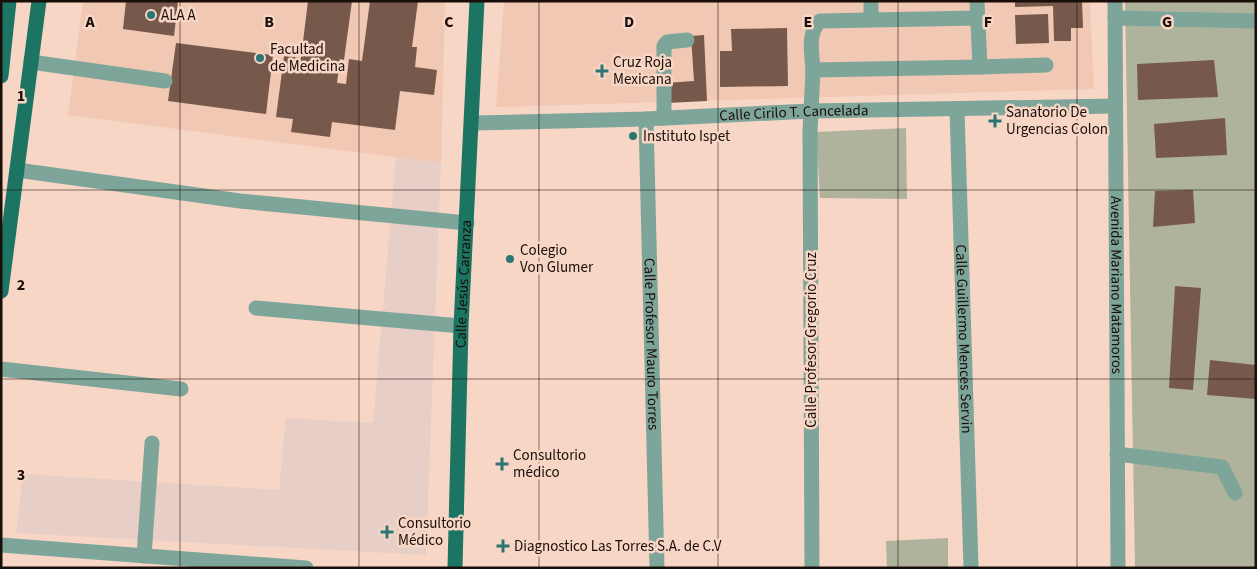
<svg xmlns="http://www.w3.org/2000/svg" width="1257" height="569" font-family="'Source Sans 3',sans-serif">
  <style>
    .commercial { fill: #e7cec7 }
    .built { fill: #f1c8b3 }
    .green { fill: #afb39b }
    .building { fill: #76594a }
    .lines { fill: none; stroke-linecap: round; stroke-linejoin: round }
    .minor { stroke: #7ea59a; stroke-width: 15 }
    .major { stroke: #1c7463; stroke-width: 15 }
    .grid { fill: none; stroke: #190e08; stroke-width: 1; stroke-opacity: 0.55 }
    .poi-dot { fill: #2b7573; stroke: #f8d6c5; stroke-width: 2 }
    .labels { text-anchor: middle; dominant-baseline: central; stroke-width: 5; stroke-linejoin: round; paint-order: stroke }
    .poi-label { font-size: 15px; fill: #190e08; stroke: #f8d6c5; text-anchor: start }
    .street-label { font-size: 15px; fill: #190e08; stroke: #f8d6c5 }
    .grid-label { font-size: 16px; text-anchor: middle; font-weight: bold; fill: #190e08; stroke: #f8d6c5; stroke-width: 5; stroke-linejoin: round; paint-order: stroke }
  </style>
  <rect width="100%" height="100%" fill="#f8d6c5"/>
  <polygon class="commercial" points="396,157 441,163 426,555 16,533 23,474 279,490 286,418 373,423"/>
  <g class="built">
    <polygon points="83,1 445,1 441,163 68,115"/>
    <polygon points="504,1 1090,1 1094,89 496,107"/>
  </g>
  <g class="green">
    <polygon points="1125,1 1256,1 1256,568 1135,568"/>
    <polygon points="906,128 907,199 820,198 816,132"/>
    <polygon points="948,538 948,568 887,568 886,541"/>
  </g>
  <g class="building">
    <polygon points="126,1 178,1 174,36 123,29"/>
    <polygon points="308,1 352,1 344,60 340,59 337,83 346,84 349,59 362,61 370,1 418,1 412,47 417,47 415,67 437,70 434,95 400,91 395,130 332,122 330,137 291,132 293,119 276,117 284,56 301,58"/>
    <polygon points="1015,1 1082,1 1083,28 1071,28 1071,41 1054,41 1053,6 1015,7"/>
    <polygon points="1048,14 1049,43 1016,44 1015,15"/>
    <polygon points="787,28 788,86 720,87 720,51 732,51 731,29"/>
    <polygon points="704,35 707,101 667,103 666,83 694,81 691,36"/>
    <polygon points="176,43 273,55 266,114 168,101"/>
    <polygon points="1214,60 1218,97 1138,100 1137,64"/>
    <polygon points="1225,118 1227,155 1156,158 1154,124"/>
    <polygon points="1193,190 1195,223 1153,227 1155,191"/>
    <polygon points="1175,286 1201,288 1193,390 1169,388"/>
    <polygon points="1210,360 1256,365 1256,399 1207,395"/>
  </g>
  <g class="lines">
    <g class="minor">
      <polyline points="871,1 871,19"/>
      <path id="s1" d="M1115,1L1118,568"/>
      <polyline points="1115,18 1256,21"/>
      <polyline points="31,62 165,81"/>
      <polyline points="980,67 1046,65"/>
      <path d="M813,70C812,54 807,32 820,21L978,18"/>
      <path id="s2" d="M957,110L971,568"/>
      <polyline points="664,118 664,46 667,42 687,40"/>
      <path id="s3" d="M646,119L657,568"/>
      <path id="s4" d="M473,123L646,119L811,111L1115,106"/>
      <polyline points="17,170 240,201 467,223"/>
      <polyline points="256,308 461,326"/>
      <polyline points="1,369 181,389"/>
      <polyline points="1117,454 1222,467 1235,493"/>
      <polyline points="1,545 306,568"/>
      <polyline points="144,556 152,443"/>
      <polyline points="812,568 810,132 813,70 980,67 977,1"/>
    </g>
    <g class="major">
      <polyline points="1,76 9,1"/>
      <polyline points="1,291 39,1"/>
      <path id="s5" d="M455,568L461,326L477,1"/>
    </g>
  </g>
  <path class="grid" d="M180,1V568M359,1V568M539,1V568M718,1V568M898,1V568M1077,1V568M1,190H1256M1,379H1256"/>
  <g class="poi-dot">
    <circle cx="151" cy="15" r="5"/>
    <circle cx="260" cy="58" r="5"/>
    <path d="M599.5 63.5h5v5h5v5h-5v5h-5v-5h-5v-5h5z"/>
    <path d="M992.5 113.5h5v5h5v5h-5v5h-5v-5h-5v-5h5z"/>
    <circle cx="633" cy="136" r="5"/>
    <circle cx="510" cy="259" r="5"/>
    <path d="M499.5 456.5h5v5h5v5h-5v5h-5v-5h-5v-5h5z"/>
    <path d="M384.5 524.5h5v5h5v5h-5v5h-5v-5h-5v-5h5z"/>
    <path d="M500.5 538.5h5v5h5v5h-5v5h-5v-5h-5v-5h5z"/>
  </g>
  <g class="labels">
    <g class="poi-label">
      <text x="161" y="15">ALA A</text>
      <text x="270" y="49">Facultad<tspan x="270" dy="17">de Medicina</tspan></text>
      <text x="613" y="62">Cruz Roja<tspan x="613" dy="17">Mexicana</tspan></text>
      <text x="1006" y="112">Sanatorio De<tspan x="1006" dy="17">Urgencias Colon</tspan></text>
      <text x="643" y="136">Instituto Ispet</text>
      <text x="520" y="250">Colegio<tspan x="520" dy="17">Von Glumer</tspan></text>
      <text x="513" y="455">Consultorio<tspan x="513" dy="17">médico</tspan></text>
      <text x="398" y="523">Consultorio<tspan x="398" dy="17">Médico</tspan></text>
      <text x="514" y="546">Diagnostico Las Torres S.A. de C.V</text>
    </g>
    <g class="street-label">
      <text stroke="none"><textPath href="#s4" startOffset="321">Calle Cirilo T. Cancelada</textPath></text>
      <text stroke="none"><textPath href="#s5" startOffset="284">Calle Jesús Carranza</textPath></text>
      <text stroke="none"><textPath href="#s1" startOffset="284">Avenida Mariano Matamoros</textPath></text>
      <text stroke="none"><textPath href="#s2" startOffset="229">Calle Guillermo Mences Servin</textPath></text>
      <text transform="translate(811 340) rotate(-90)">Calle Profesor Gregorio Cruz</text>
      <text stroke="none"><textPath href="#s3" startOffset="225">Calle Profesor Mauro Torres</textPath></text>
    </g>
  </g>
  <g class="grid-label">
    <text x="90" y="27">A</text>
    <text x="269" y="27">B</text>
    <text x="449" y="27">C</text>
    <text x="629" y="27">D</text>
    <text x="808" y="27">E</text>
    <text x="988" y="27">F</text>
    <text x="1167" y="27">G</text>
    <text x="21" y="101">1</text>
    <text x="21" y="290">2</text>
    <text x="21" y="480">3</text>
  </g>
  <rect width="1257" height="569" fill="none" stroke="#190e08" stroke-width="5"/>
</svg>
